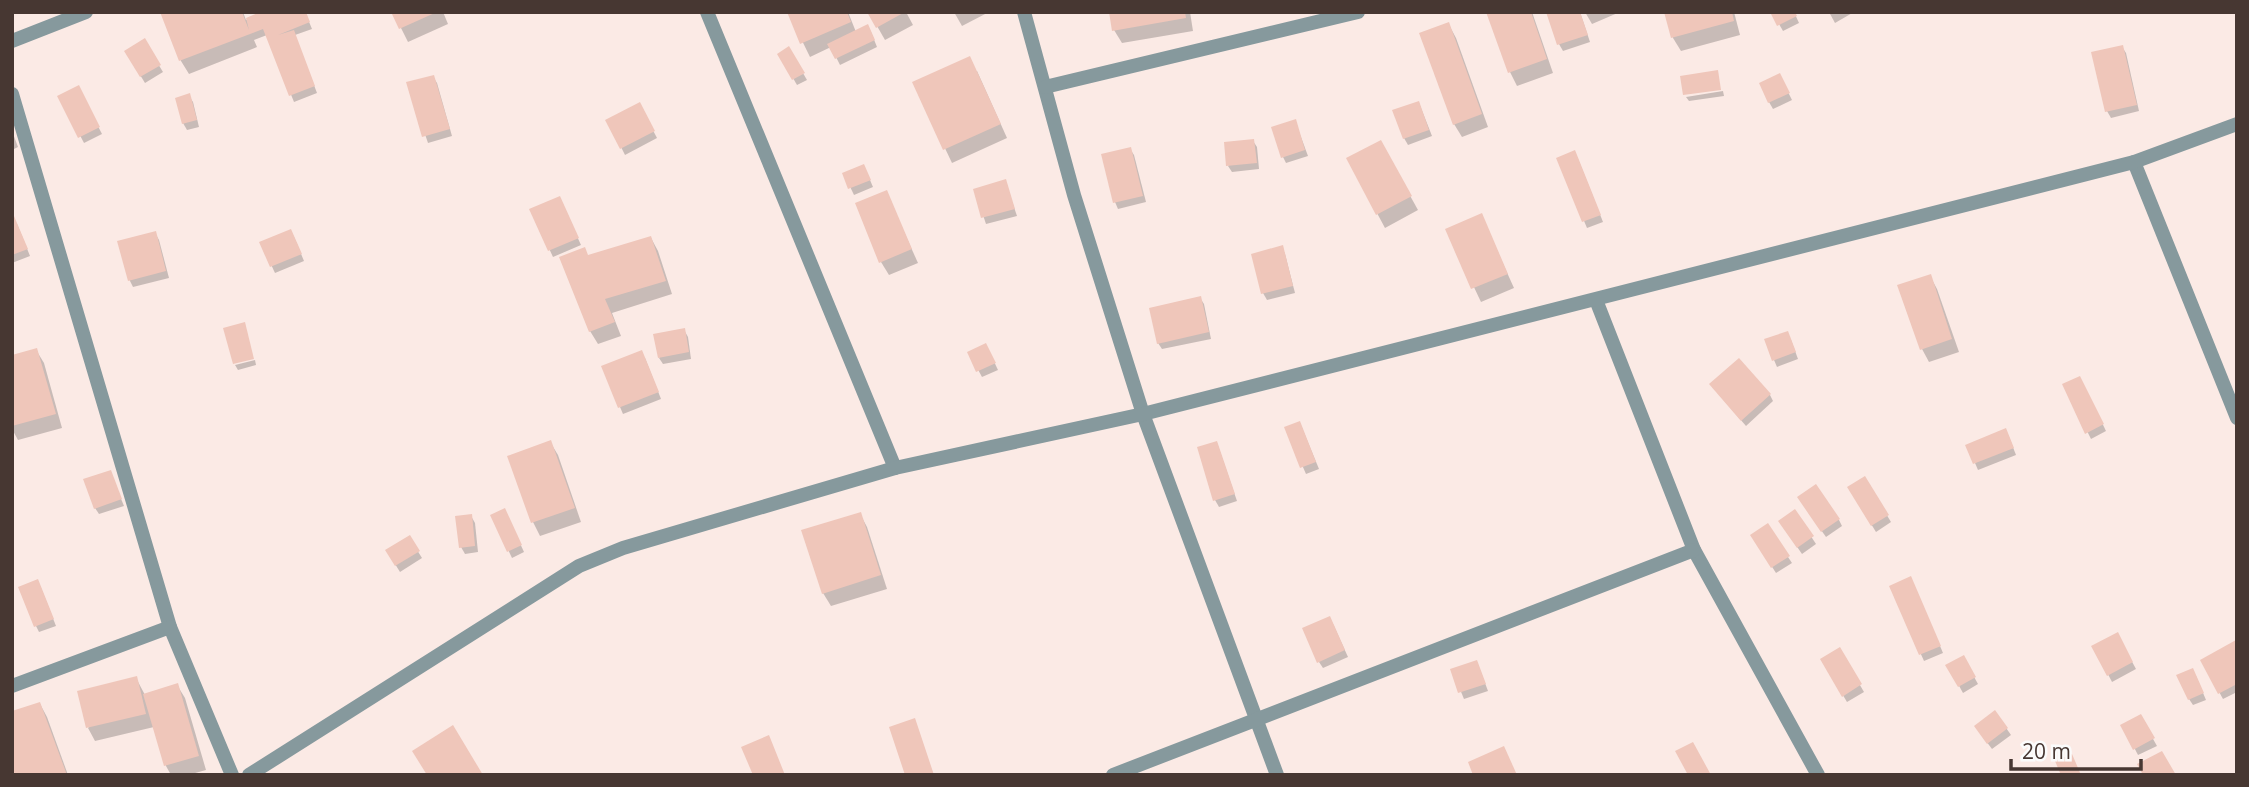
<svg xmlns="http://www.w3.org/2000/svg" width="2249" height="787" font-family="'Open Sans',sans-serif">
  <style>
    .shadow { fill: #0003 }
    .building { fill: #efc6ba }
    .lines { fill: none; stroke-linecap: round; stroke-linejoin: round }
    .minor { stroke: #86999d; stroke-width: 14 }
  </style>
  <rect width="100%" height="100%" fill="#fbeae5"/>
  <g class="shadow">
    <polygon points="162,12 243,12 246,20 264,12 305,12 312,29 295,35 317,93 294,102 267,35 254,40 257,47 189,74 181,61"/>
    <polygon points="393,12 443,12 448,24 408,42"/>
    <polygon points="788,12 848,12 856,32 871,32 877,47 840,65 831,47 810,57"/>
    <polygon points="869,12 906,12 913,25 885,40"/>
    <polygon points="954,12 989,12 962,26"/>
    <polygon points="1111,12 1190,12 1193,31 1122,43 1114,30"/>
    <polygon points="1488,12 1532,12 1553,73 1517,86 1510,72"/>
    <polygon points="1580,12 1590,42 1563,51 1559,44"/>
    <polygon points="1585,12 1620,12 1592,24"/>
    <polygon points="1666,12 1734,12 1740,35 1681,51 1673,38"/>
    <polygon points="1772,12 1794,12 1799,23 1783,31"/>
    <polygon points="1829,12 1854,12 1835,23"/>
    <polygon points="1449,25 1456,38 1488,127 1462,137 1454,124"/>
    <polygon points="144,41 163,72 145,83 126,52"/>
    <polygon points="2122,47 2126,53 2139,111 2111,118 2107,111"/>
    <polygon points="789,49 807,80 797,85 779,54"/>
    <polygon points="977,71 1007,138 952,163 914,83"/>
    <polygon points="433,77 437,83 452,136 428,143 408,84"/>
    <polygon points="1783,82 1792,100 1773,109 1769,102"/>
    <polygon points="78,87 102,134 84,143 60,97"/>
    <polygon points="1723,91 1724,96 1689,101 1686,97"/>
    <polygon points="189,96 193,102 199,127 187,130 183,123"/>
    <polygon points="1419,103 1432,136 1408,145 1404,138"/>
    <polygon points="639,104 657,138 625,155 608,121"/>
    <polygon points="1295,121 1308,156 1286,163 1283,157"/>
    <polygon points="12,131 18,147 12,150"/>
    <polygon points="1253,141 1257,147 1259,169 1232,172 1228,166"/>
    <polygon points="1130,149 1134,155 1146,202 1118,209 1115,202"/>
    <polygon points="1388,156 1418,210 1385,228 1348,159"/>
    <polygon points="1558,159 1578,159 1603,222 1587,228"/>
    <polygon points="867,173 873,187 854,195 844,174"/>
    <polygon points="1005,181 1017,216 986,224 975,191"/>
    <polygon points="886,192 918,263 889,275 881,262 857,204"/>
    <polygon points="562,204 581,245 553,257 531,210"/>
    <polygon points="1481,215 1514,288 1481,302 1447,230"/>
    <polygon points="12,219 17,224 30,256 12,263"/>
    <polygon points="155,233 159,240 169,278 133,287 130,281 119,243"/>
    <polygon points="294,237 304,261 275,273 261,243"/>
    <polygon points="651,238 658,251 672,294 612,313 621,336 598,344 590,331 589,257"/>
    <polygon points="1282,247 1285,254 1295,293 1267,300 1263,293"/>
    <polygon points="1930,276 1937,289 1959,352 1929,362 1922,349"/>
    <polygon points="1200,298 1204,304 1211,339 1162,349 1158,343"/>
    <polygon points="684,330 688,337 691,359 663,364 659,358"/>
    <polygon points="1791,340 1798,359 1777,367 1774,360"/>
    <polygon points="36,350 44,363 62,428 18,440 12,429 12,357"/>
    <polygon points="989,351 998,370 982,377 969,353"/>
    <polygon points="645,358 661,399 623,414 620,407"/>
    <polygon points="255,360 256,365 238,370 235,365"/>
    <polygon points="2083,384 2106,431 2091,439 2064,385"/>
    <polygon points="1711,385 1770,395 1773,401 1746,426"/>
    <polygon points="1300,423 1319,469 1306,474 1286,428"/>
    <polygon points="2009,437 2016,455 1978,470 1975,463"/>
    <polygon points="550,442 558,455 581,522 540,536 533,522"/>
    <polygon points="1217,443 1237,501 1219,507 1215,500"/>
    <polygon points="110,472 124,506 99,514 95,508"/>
    <polygon points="1865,479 1891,522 1876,532 1849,488"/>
    <polygon points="1803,504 1839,520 1842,526 1826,537"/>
    <polygon points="1795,512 1816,544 1802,554 1784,528"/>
    <polygon points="860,514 867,527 887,589 831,606 823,593"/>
    <polygon points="471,516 475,523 478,552 465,554 461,547"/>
    <polygon points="492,516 508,517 524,552 512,558"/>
    <polygon points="409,537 422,558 400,572 387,551"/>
    <polygon points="1756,542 1788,557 1792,563 1776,573"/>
    <polygon points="1914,585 1943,653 1924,661 1891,587"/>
    <polygon points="41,588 56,626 39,632 36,626"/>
    <polygon points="1333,624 1348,657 1323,668 1319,662"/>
    <polygon points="2117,634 2136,669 2112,682 2094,647"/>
    <polygon points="2235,642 2237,692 2223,699 2202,661"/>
    <polygon points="1839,649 1864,692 1847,702 1822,660"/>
    <polygon points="1963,657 1978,684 1963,693 1948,666"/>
    <polygon points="1477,662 1488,691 1464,699 1452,670"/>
    <polygon points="2196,676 2206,700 2193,705 2189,699"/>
    <polygon points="136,678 145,695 177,685 185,698 206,770 188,775 171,775 166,766 154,727 95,741 88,728"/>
    <polygon points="40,704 47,717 68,775 12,775"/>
    <polygon points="1995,712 2011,735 1992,749 1980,733"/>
    <polygon points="2140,716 2157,746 2138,755 2123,726"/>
  </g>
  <g class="building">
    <polygon points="160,12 242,12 249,30 246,18 260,12 306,12 310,22 278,35 294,30 315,86 289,96 263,29 179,61"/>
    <polygon points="391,12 437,12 399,29"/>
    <polygon points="787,12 847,12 851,22 800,44"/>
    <polygon points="867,12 905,12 876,28"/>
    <polygon points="1109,12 1185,12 1186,18 1112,31"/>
    <polygon points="1486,12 1531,12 1547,59 1508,73"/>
    <polygon points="1546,12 1580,12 1588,35 1557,45"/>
    <polygon points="1664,12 1732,12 1734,21 1671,38"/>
    <polygon points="1770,12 1795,12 1797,16 1777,26"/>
    <polygon points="1449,22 1482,114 1453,125 1419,33"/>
    <polygon points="868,24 875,40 835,59 827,44"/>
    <polygon points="145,38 161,65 140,77 124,51"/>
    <polygon points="2123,45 2137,105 2105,112 2091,52"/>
    <polygon points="789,46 805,73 792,80 777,54"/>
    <polygon points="970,56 1001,124 943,150 912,82"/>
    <polygon points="1718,70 1721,90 1683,95 1680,76"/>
    <polygon points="1780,73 1790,93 1768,103 1759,83"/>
    <polygon points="434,75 450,129 422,137 406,82"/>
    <polygon points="79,85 100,127 78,138 57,96"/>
    <polygon points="190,93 197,120 182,124 175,98"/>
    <polygon points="1419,101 1429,130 1403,139 1392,110"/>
    <polygon points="640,102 655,131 620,149 605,120"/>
    <polygon points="1296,119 1305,150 1281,158 1271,127"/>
    <polygon points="1254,139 1257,163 1226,166 1224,142"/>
    <polygon points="1381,140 1412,196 1376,215 1346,158"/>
    <polygon points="1131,147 1143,196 1113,203 1101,154"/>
    <polygon points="1575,150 1601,215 1582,222 1556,158"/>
    <polygon points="864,164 871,180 848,189 842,173"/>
    <polygon points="1006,179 1015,209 981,218 973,189"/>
    <polygon points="887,190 912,249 879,263 855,203"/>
    <polygon points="560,196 579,238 548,251 529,209"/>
    <polygon points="1482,213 1508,274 1471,289 1445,229"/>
    <polygon points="14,216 28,249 12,255 12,217"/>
    <polygon points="291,229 302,254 270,267 259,242"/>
    <polygon points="156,231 166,271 128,281 117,241"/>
    <polygon points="651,236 666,281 605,299 615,322 589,332 559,257 585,247 588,255"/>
    <polygon points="1283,245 1293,286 1261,294 1251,254"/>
    <polygon points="1931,274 1952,339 1920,350 1897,285"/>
    <polygon points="1201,296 1209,332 1157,344 1149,308"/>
    <polygon points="245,322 254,359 233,364 223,328"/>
    <polygon points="685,328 689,352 658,358 653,334"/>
    <polygon points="1788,331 1796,352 1772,361 1764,339"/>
    <polygon points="986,343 996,363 976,372 967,352"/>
    <polygon points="37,348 56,414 12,426 12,355"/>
    <polygon points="642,350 659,392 618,408 601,366"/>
    <polygon points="1739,358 1771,394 1741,421 1709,384"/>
    <polygon points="2080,376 2104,424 2085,434 2062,384"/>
    <polygon points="1300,421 1316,462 1300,468 1284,427"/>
    <polygon points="2006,428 2014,448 1973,464 1965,445"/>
    <polygon points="551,440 575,508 531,523 507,456"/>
    <polygon points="1217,441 1235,494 1213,501 1197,447"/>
    <polygon points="111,470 122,499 94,509 83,479"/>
    <polygon points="1865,476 1889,515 1871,526 1847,487"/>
    <polygon points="1816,484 1840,519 1821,532 1797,497"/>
    <polygon points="505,508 522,545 507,552 490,515"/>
    <polygon points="1795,509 1814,536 1797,548 1778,521"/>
    <polygon points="861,512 881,575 822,594 801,530"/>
    <polygon points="472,514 475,546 459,548 455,516"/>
    <polygon points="1768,523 1790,556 1771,568 1750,535"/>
    <polygon points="410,535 420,551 395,566 385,550"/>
    <polygon points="1911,576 1941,646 1919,655 1889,586"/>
    <polygon points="38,579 54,619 34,627 18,587"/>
    <polygon points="1330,616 1345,650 1317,663 1302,628"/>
    <polygon points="2118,632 2133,662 2107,676 2091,646"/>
    <polygon points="2236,640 2237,684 2218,694 2200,660"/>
    <polygon points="1840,647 1862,684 1842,697 1820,659"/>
    <polygon points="1964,655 1976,677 1958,687 1945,665"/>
    <polygon points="1477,660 1486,684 1458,693 1450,669"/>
    <polygon points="2193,668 2204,693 2188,700 2176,675"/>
    <polygon points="137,676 146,714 86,728 77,691"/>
    <polygon points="178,683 199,756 164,766 143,694"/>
    <polygon points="40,702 67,775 12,775 12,711"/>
    <polygon points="1995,710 2008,728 1987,744 1974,726"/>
    <polygon points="2141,714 2155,738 2133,750 2120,725"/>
    <polygon points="915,718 934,775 905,775 889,727"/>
    <polygon points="453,725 483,775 427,775 412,751"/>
    <polygon points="769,735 785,775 753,775 741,747"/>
    <polygon points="1693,742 1711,775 1688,775 1675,751"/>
    <polygon points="1504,746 1517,775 1473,775 1468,762"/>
    <polygon points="2162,751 2176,775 2143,775 2137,764"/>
    <polygon points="2072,754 2081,775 2061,775 2055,761"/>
  </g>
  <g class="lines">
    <g class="minor">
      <polyline points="707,12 895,468"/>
      <polyline points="1024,12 1074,195 1143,414 1277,775"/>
      <polyline points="12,41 86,12"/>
      <polyline points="1045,87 1358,12"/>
      <polyline points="12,94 170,627 232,775"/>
      <polyline points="2134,162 2237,418"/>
      <polyline points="1596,300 1694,550 1818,775"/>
      <polyline points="12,686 170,627"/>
      <polyline points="249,775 579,566 623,548 895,468 1143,414 2134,162 2237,124"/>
      <polyline points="1113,775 1694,550"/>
    </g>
  </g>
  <rect width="2249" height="787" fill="none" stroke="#473732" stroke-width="28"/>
  <path d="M2011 759v10h130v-10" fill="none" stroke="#473732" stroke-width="3.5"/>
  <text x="2022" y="759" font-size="21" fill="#473732" stroke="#fbfbfb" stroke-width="5" paint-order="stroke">20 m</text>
</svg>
